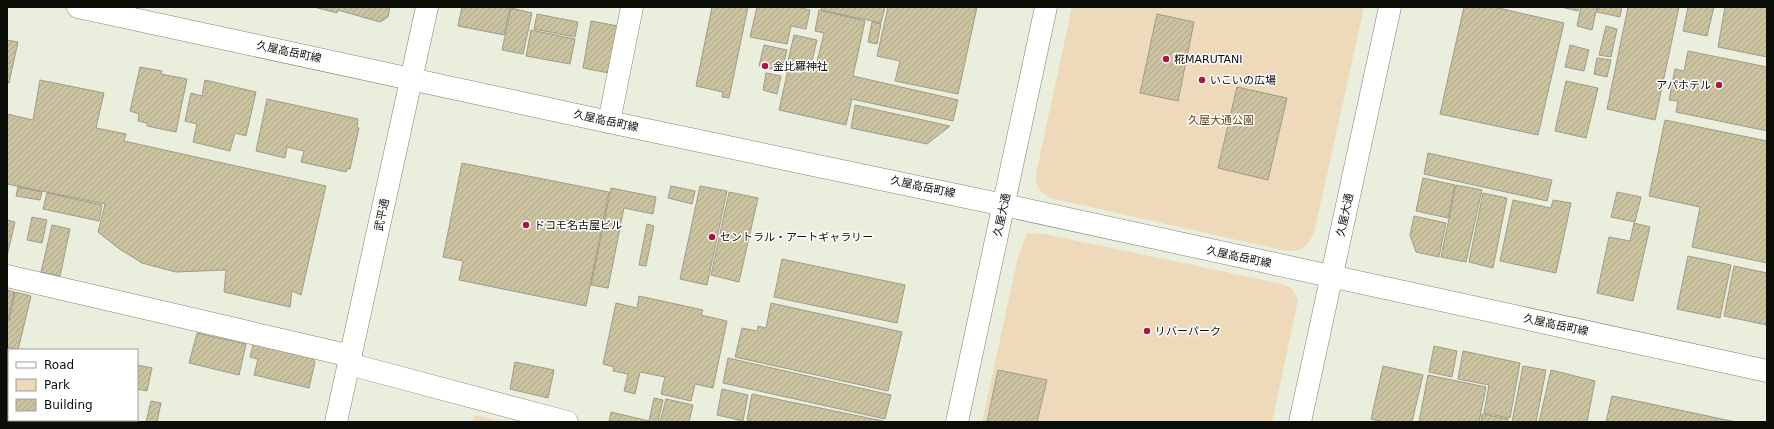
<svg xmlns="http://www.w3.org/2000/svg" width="1774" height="429" font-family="'DejaVu Sans','Noto Sans JP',sans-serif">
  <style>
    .green { fill: #eed9bb }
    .building { fill: url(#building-hatch); stroke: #9e9b8b }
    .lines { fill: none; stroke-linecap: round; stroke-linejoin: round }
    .street-casing { stroke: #808475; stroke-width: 23 }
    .secondary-casing { stroke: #808475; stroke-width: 23 }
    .street { stroke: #fff; stroke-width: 22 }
    .secondary { stroke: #fff; stroke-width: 22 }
    .poi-dot { fill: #ab153e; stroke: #fff; stroke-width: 1.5 }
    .labels { text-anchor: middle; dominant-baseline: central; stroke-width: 3; stroke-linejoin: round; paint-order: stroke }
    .street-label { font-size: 11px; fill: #0c0e08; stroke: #fff }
    .poi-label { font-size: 11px; fill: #0c0e08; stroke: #fff; text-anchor: start }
    .park-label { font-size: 11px; fill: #63440c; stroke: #fff }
  </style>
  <defs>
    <pattern id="building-hatch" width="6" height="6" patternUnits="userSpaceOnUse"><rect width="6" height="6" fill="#cbc39f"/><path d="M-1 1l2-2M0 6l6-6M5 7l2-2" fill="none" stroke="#ada687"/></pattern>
  </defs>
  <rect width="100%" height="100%" fill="#eaeedd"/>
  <g class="green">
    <path d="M1072,7H1364L1316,224C1312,240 1306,253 1286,251L1050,198C1040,192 1035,186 1036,174Z"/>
    <polygon points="1027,233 1045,234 1283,284 1292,289 1298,300 1272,422 982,422 1018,257"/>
    <polygon points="474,415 504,422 472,422"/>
  </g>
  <g class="building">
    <polygon points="314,7 390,7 388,17 380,22 338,10 337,13"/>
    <polygon points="462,7 510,7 504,35 458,26"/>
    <polygon points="712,7 748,7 729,98 722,97 723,92 696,86"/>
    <polygon points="757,7 797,7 810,10 806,29 791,26 787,44 750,37"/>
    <polygon points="822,7 885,7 881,23 821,10"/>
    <polygon points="888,7 977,7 958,94 895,81 900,61 877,56"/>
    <polygon points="1464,7 1494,7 1564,23 1538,135 1440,114"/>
    <polygon points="1561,7 1579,7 1578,11"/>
    <polygon points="1581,7 1597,7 1592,30 1577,26"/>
    <polygon points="1598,7 1622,7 1620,17 1597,12"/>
    <polygon points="1628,7 1679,7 1655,120 1607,109"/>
    <polygon points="1688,7 1714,7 1707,36 1683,31"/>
    <polygon points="1725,7 1767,7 1767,57 1718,47"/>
    <polygon points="511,8 532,13 523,54 502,50"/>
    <polygon points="819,10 865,21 853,76 958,100 953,121 852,99 846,125 779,110 789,65 815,70 824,33 815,31"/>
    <polygon points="537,14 578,22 575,37 534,29"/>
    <polygon points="1157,14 1194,22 1178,101 1140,93"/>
    <polygon points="591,21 618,26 609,73 583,68"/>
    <polygon points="872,22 881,24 877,44 868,42"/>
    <polygon points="1606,26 1617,29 1611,57 1599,55"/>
    <polygon points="531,30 575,39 570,64 526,56"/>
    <polygon points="794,35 817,40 811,66 788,61"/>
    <polygon points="7,40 18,42 9,83 7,83"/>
    <polygon points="764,45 787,50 782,71 759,66"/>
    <polygon points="1570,45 1589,50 1584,71 1565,67"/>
    <polygon points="1688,51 1767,67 1767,131 1676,112 1678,101 1669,100 1675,69 1684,71"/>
    <polygon points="1597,58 1611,60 1607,77 1594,74"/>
    <polygon points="140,67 162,71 161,74 187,79 176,132 147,126 147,123 138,121 139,114 130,111"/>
    <polygon points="766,73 781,76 777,94 763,90"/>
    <polygon points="40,80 104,93 96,128 126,134 124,141 326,186 301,295 292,291 290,307 224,292 226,270 176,272 142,263 118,248 98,232 105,204 7,184 7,114 33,120"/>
    <polygon points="205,80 256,92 246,136 235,133 230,151 193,142 197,124 185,121 191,93 202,96"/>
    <polygon points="1566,81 1598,88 1586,138 1555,131"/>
    <polygon points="1237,87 1287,98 1268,180 1218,168"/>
    <polygon points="267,99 358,119 357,127 359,128 350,169 347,169 346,172 301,162 304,151 287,147 285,158 256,151"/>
    <polygon points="855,105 950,126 927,144 851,128"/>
    <polygon points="1665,120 1767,141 1767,263 1692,247 1700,207 1649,196"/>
    <polygon points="1428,153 1552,180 1547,201 1424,174"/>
    <polygon points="462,163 609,192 586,306 459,280 463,261 443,257"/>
    <polygon points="1423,178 1455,185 1448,218 1416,211"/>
    <polygon points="1456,185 1482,190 1466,262 1441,257"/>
    <polygon points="671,186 695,191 692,204 668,198"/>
    <polygon points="700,186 727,191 707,285 680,279"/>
    <polygon points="18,187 42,192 40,200 16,196"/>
    <polygon points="611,188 656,197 653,214 624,208 608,288 591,285"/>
    <polygon points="729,192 758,198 739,282 711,275"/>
    <polygon points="1617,192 1641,197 1635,222 1611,217"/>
    <polygon points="47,193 102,205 99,221 43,209"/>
    <polygon points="1483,193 1507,198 1493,268 1469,262"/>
    <polygon points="1513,200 1551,208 1553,200 1571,203 1556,273 1500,261"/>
    <polygon points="1414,216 1446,223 1439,257 1416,252 1410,235"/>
    <polygon points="32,217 47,220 42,243 27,240"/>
    <polygon points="7,220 15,222 7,256"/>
    <polygon points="1634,223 1650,227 1633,301 1597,293 1609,237 1630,241"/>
    <polygon points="647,224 654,226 646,266 639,265"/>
    <polygon points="52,225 70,229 60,276 41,272"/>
    <polygon points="1688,256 1731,265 1720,318 1677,309"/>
    <polygon points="782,259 905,285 897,323 774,297"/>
    <polygon points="1734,266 1767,273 1767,325 1724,316"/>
    <polygon points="7,290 14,292 8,320 7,320"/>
    <polygon points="15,292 31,296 18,350 7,347 7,321 9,321"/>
    <polygon points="639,296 703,310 701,315 727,321 713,388 695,384 691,401 661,394 665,377 640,372 635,394 624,391 628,374 613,371 614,367 603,364 616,303 637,308"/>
    <polygon points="771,303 902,332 888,391 735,357 742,328 757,331 758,326 766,328"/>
    <polygon points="197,333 246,344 239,375 189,363"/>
    <polygon points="254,341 310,354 315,362 309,388 254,375 258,359 250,357"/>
    <polygon points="1434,346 1457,351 1452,377 1429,372"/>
    <polygon points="1463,351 1520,363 1510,418 1484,413 1489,385 1458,379"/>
    <polygon points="728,358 891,395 885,419 723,383"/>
    <polygon points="515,362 554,370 548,398 510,389"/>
    <polygon points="7,363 9,364 7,384"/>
    <polygon points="137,365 152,368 147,391 137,389 137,391"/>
    <polygon points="1383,366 1423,375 1412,422 1384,422 1371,419"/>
    <polygon points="1523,366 1546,370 1536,422 1512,422"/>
    <polygon points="998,370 1047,380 1037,422 987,422"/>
    <polygon points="1551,370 1595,381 1587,422 1539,422"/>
    <polygon points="1428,375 1486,387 1479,422 1419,422"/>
    <polygon points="722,389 748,395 743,421 717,415"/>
    <polygon points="752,394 883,421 883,422 754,422 747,420"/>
    <polygon points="1612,396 1637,401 1736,422 1606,422"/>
    <polygon points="654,398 663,400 658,422 609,421 611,412 649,421"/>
    <polygon points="666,399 693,405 689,422 660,422"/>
    <polygon points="151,401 161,403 157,422 146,422"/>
    <polygon points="1482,414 1508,419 1508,422 1481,422"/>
    <polygon points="54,420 69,420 78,422 54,422"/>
  </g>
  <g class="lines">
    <g class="street-casing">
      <g id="street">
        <polyline points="609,122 632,7"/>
        <polyline points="7,276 351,356"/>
        <polyline points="349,364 567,422"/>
      </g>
    </g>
    <g class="secondary-casing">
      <g id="secondary">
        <polyline points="78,7 609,122 1004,205 1767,371"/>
        <polyline points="336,422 427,7"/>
        <polyline points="957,422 1046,7"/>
        <polyline points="1300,422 1390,7"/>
      </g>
    </g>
    <use href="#street" class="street"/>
    <use href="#secondary" class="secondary"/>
  </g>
  <g class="poi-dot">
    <circle cx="1166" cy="59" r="4"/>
    <circle cx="765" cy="66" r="4"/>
    <circle cx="1202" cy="80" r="4"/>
    <circle cx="1719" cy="85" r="4"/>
    <circle cx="526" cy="225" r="4"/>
    <circle cx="712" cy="237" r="4"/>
    <circle cx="1147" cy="331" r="4"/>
  </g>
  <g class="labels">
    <g class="street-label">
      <text transform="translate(289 52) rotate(12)">久屋高岳町線</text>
      <text transform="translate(606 121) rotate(12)">久屋高岳町線</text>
      <text transform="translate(923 187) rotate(12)">久屋高岳町線</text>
      <text transform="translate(382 215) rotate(-78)">武平通</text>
      <text transform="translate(1002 215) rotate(-78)">久屋大通</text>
      <text transform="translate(1345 215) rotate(-78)">久屋大通</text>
      <text transform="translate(1239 257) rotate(12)">久屋高岳町線</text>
      <text transform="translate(1556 325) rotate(12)">久屋高岳町線</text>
    </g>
    <g class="poi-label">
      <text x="1174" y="59">糀MARUTANI</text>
      <text x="773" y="66">金比羅神社</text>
      <text x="1210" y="80">いこいの広場</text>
      <text x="1711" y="85" text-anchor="end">アパホテル</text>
      <text x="534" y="225">ドコモ名古屋ビル</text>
      <text x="720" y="237">セントラル・アートギャラリー</text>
      <text x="1155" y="331">リバーパーク</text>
    </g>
    <g class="park-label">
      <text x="1221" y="120">久屋大通公園</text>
    </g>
  </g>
  <rect width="1774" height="429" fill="none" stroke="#0c0e08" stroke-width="16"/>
  <rect x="8" y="349" width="130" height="72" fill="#ffffff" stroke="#9e9f9c"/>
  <rect x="16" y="362" width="20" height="6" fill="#ffffff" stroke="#9e9f9c"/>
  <text x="44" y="369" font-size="12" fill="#0c0e08">Road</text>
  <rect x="16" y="379" width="20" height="12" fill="#eed9bb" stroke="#9e9f9c"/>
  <text x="44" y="389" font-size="12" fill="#0c0e08">Park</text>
  <rect x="16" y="399" width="20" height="12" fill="url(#building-hatch)" stroke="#9e9f9c"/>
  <text x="44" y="409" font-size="12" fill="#0c0e08">Building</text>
</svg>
